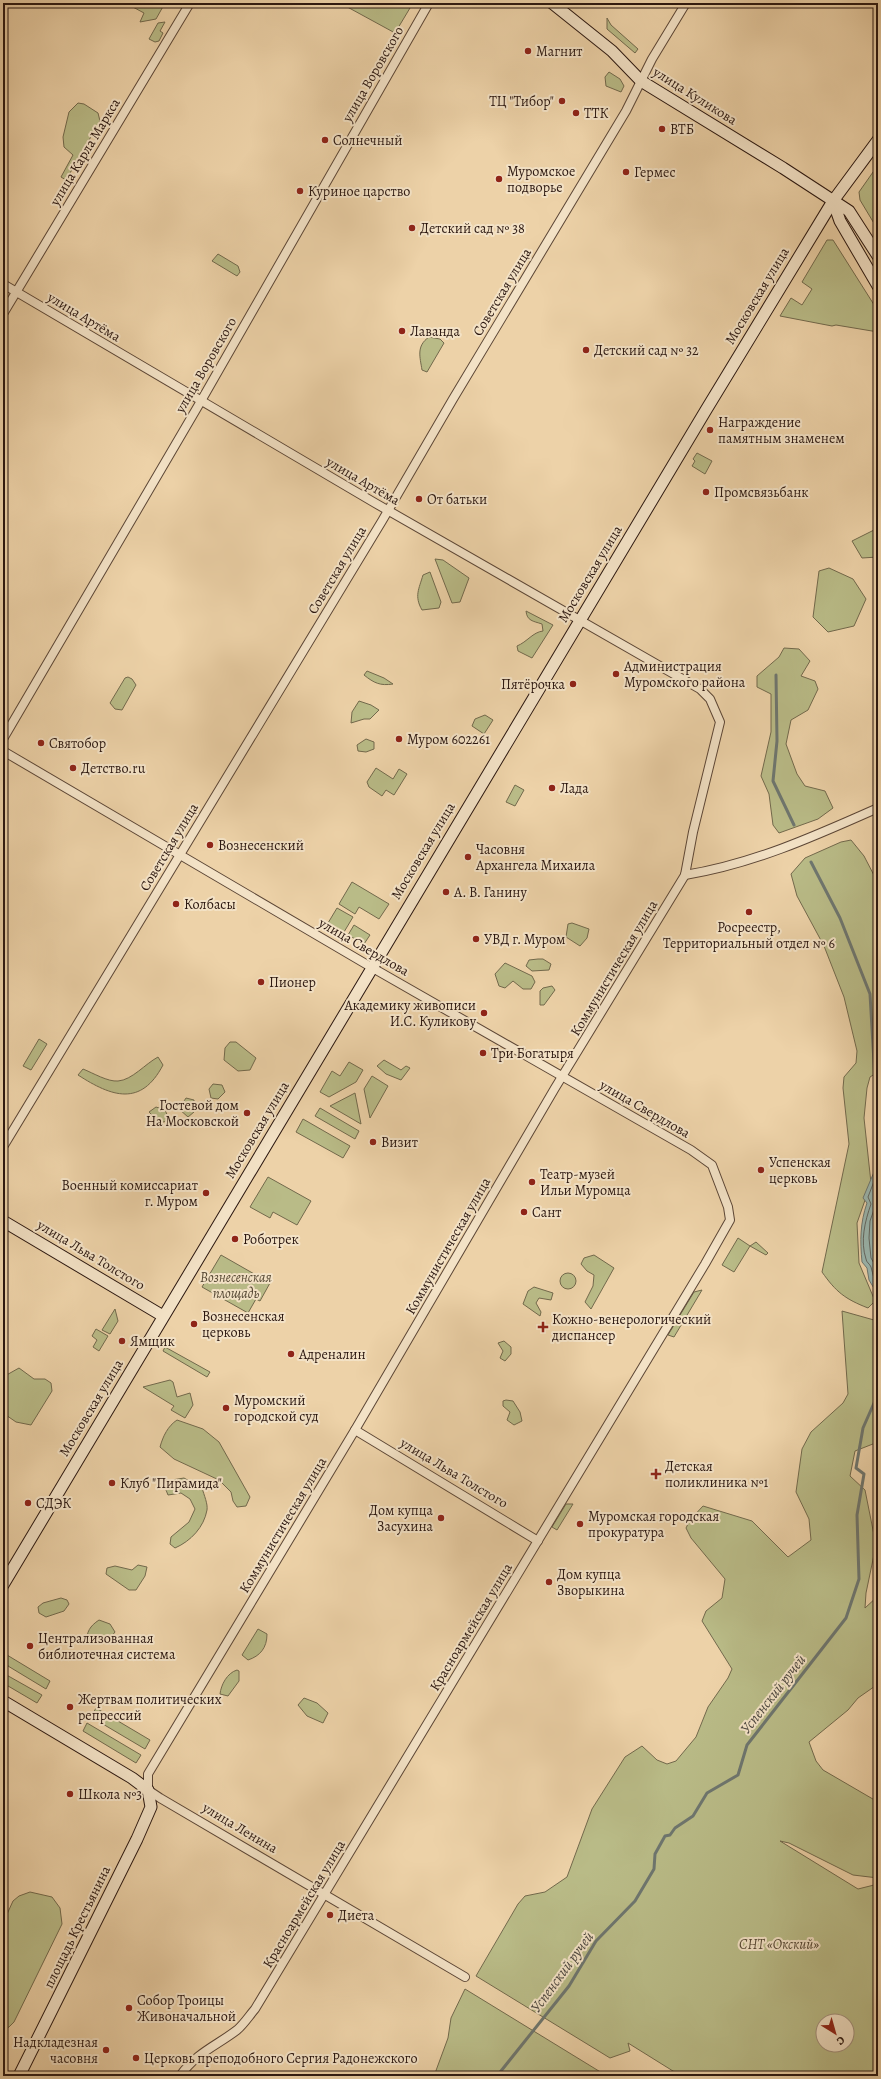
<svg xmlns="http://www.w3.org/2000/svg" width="881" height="2079" font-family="Alegreya,serif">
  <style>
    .green { fill: #b9bb87; stroke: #72694c; fill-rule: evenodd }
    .water { fill: #9ab6af; stroke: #6e766f }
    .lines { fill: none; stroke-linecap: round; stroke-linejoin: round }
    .shore { stroke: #626660; stroke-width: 1 }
    .stream { stroke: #6e766f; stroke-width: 3 }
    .street-casing { stroke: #5c4636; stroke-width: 10 }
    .secondary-casing { stroke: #2b1710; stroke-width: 13 }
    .street { stroke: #f3e2c6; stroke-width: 8 }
    .secondary { stroke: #f3e2c6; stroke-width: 11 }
    .poi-dot { fill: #8f2418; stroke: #f3e2c6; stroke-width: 1.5 }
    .labels { text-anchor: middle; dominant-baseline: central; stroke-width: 4; stroke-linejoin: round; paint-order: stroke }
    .poi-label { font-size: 14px; fill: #2b1710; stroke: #f3e2c6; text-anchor: start }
    .street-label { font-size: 14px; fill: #2b1710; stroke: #f3e2c6 }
    .park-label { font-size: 14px; font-style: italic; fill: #564834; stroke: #f3e2c6 }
    .water-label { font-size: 15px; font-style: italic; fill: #4c4740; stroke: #f3e2c6 }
  </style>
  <rect width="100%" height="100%" fill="#edd2a8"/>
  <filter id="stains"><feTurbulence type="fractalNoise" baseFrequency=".005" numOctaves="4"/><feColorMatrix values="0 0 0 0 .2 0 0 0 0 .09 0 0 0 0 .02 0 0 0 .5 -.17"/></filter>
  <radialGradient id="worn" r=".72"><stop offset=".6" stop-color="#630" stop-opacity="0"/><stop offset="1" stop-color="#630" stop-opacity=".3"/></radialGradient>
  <g class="green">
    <polygon points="133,3 165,3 156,19 140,22 144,13 131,6"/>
    <polygon points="340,3 413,3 395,33"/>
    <polygon points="607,18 611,25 638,49 635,53 607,29"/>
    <polygon points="165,22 160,31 163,33 159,41 155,42 149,39 158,23"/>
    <polygon points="609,72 620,79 624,86 621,92 606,86 605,77"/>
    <polygon points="78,103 84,104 98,113 100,121 66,180 61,177 73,155 64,147 63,137 69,112"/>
    <polygon points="878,165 878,230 860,200 859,192"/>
    <polygon points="827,240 833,240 878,311 878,332 836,325 832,326 780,316 791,298 802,305 812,289 802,282"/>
    <polygon points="218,254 238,266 240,272 237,276 212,261"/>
    <path d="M429,337L440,339L444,343L427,372L422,370C420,357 416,346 429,337Z"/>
    <polygon points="697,453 712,461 705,474 692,466 695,461 693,459"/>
    <polygon points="878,528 878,557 862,558 852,541"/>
    <polygon points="435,559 443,560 469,578 460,602 452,603"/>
    <polygon points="829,568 853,579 866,599 854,626 828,632 813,617 819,571"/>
    <path d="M430,572L441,602L439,608L422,610C414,596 419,589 423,575Z"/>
    <path d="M526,611L553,625L532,658L518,651L517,646C527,642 533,632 543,631L542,624C533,621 527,621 526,611Z"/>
    <polygon points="784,648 799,649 810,661 801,676 815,681 818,689 808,710 791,720 786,744 797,774 805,786 825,791 833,808 818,819 779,833 773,825 769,794 761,776 771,732 771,694 757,687 757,676 779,657"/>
    <path d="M367,671L384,678L393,684C380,686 374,683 364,675Z"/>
    <polygon points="128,677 132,679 136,685 122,710 115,709 110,703 125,678"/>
    <polygon points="359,701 371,705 379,710 370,719 364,719 351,723 352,712"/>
    <polygon points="485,715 493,720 484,734 472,726 475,719"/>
    <polygon points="366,739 374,742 374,749 366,752 358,751 357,745"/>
    <polygon points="376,768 393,779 399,769 407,774 394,795 386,790 382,796 369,787 367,782"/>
    <polygon points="515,785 524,790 515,806 506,802"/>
    <path d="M851,840L864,856L878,883V1072L870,1077L867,1088L864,1118L871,1183L857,1223L859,1263L875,1301L868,1308C845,1299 836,1292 822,1272L849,1144L843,1088L844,1077L856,1063L857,1051L844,997L824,946L797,896L791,874L805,858L841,842Z"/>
    <polygon points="352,882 389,904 379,919 359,907 355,914 339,904"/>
    <polygon points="337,908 353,917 344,932 328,923"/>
    <polygon points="572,923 589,929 587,938 580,946 566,937 568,924"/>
    <polygon points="354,925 370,935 364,944 348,935"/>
    <polygon points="538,959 543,959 551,964 549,970 532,971 526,966 529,960"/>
    <polygon points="505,963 532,976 535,982 531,989 523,989 513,981 505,988 499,986 495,974"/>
    <polygon points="552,986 555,990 544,1005 540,1005 540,991 543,988"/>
    <polygon points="39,1039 47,1044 31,1070 23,1066"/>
    <polygon points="230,1042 236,1042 256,1058 250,1070 238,1071 224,1060 225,1048"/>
    <path d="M158,1057L163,1065C141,1107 112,1097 78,1075L83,1069C93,1073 108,1082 118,1081C132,1080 145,1064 158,1057Z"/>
    <polygon points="384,1060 401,1070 406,1066 410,1068 401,1080 386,1074 377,1066"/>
    <polygon points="349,1062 363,1070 356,1082 329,1097 320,1092 332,1071 340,1076"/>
    <polygon points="372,1076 388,1086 370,1118 364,1089"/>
    <polygon points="213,1084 222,1085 225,1092 218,1099 211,1098 209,1089"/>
    <polygon points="355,1093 361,1124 330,1106"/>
    <polygon points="186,1098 194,1100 194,1112 188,1117 179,1109"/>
    <polygon points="156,1107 165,1110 169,1119 164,1122 157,1120 149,1112"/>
    <polygon points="320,1108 359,1131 355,1139 315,1116"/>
    <polygon points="303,1119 350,1146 343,1158 296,1132"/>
    <polygon points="268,1177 311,1201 297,1225 273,1212 270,1218 250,1207"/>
    <polygon points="738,1238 750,1246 756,1242 768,1253 766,1255 750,1246 734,1272 722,1265"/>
    <polygon points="221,1255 270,1283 260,1301 256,1299 248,1313 202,1287"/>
    <polygon points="594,1255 614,1268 591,1309 585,1302 593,1286 594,1275 587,1271 581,1264 584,1258"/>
    <circle cx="568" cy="1281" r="8"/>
    <polygon points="534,1287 553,1293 551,1300 539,1298 536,1303 541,1312 540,1316 523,1304 528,1291"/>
    <polygon points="702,1290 674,1337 668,1335 694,1292"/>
    <polygon points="115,1309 118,1321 110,1334 102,1330"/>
    <path d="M842,1311L874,1320L878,1336V1442L855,1451L850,1476L865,1490L876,1545L866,1593L865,1608L878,1596V1684L858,1698L848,1710L809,1742L816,1761L823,1770L878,1802V1878L853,1875L789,1843L780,1841L858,1889L878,1884V2076H681L628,2043L630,2051L610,2058L476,1976L518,1904L525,1896L545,1892L567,1877L592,1809L625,1757L642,1746L657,1760L667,1764L676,1761L696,1737L708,1707L728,1678L732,1669L702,1621L706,1611L722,1598L725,1579L691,1538L686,1528L690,1520L703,1506L752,1521L788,1557L811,1540L809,1519L796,1492L802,1449L811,1432L843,1403L848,1394ZM823,2021H847V2045H823Z"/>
    <polygon points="96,1329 108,1336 99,1351 93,1347 97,1340 92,1336"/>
    <polygon points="504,1341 511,1347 511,1354 505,1361 500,1358 503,1351 498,1343"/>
    <polygon points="165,1347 210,1372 207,1377 163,1351"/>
    <polygon points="19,1368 34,1379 45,1379 51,1383 52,1391 31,1425 16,1422 3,1413 3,1377"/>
    <polygon points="170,1380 173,1382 177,1397 190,1393 193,1405 185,1418 171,1410 174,1406 143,1387"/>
    <polygon points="506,1400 513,1401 520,1412 522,1421 514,1425 507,1420 510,1412 503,1406 503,1401"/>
    <path d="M177,1420L203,1429L219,1442L250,1497L246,1506L237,1507L233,1501L231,1492L219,1480L174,1459L160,1447C163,1436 168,1426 177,1420Z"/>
    <path d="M184,1478L202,1488C204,1495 208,1504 207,1510C204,1527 191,1541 175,1548L170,1544L171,1537L189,1522L195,1509L190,1499L181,1493L168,1495L166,1490L172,1480Z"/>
    <polygon points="566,1504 573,1504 557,1530 552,1527"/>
    <polygon points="138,1565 147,1567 145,1576 136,1590 129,1590 106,1574 107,1568 115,1566 132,1570"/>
    <polygon points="61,1598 67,1600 69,1604 64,1611 46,1617 39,1613 38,1607 43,1603"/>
    <path d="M99,1620L110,1624L115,1632L111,1637H98L89,1645L87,1643C86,1632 90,1626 99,1620Z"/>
    <path d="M258,1629L267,1634C267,1648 260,1656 248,1660L242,1655Z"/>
    <polygon points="7,1655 50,1681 46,1689 8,1666 5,1658"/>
    <path d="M237,1670L239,1671V1681L228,1696L220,1694C221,1685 227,1673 237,1670Z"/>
    <polygon points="3,1673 42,1695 37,1703 3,1683"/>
    <polygon points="304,1698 317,1703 328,1713 323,1723 307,1716 298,1705"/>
    <polygon points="96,1708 150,1740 145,1749 91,1717"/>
    <polygon points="87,1723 141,1755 136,1763 83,1731"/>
    <polygon points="30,1892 52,1897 60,1908 62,1924 14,2022 9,2027 3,2030 3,1923 13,1901 19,1896"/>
    <polygon points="465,1989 607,2076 434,2076 448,2038 451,2018"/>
  </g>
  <path class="water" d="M876,1157L878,1167V1295L869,1280L867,1268L862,1262C860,1241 860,1223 867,1203L863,1198L874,1172Z"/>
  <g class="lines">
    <g class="shore">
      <path d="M878,1171L868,1197L871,1204C865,1221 860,1241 866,1259C866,1262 870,1264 871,1267C873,1274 874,1281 878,1288"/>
      <polyline points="878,1186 874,1197 876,1204 870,1221 869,1238 871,1258 875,1265 878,1277"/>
      <polyline points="878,1217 875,1238 878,1258"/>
    </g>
    <g class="stream">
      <polyline points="776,675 777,741 773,781 794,825"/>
      <polyline points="811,862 840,918 870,994 878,1131"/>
      <polyline points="876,1160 878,1150"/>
      <polyline points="497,2076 569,1986 596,1941 635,1901 654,1869 655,1854 665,1836 670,1835 675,1828 693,1816 707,1793 738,1775 747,1745 846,1618 859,1579 857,1515 864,1474 856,1468 863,1428 878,1394"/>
    </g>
    <g class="street-casing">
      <g id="street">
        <polyline points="3,284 375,503 700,689 710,699 720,722 693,832 685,875 555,1088 355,1430 148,1774 148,1790 160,1798 465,1977"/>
        <polyline points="3,314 190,3"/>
        <polyline points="3,739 201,401 429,3"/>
        <path d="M3,751L371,967L691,1150L712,1165L728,1207L730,1220L705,1264L255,2009C249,2016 244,2024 237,2030C216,2046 196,2053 180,2076"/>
        <path d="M685,875C753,864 815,836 878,808"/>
        <polyline points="3,1147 382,521 453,399 626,111 652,59 686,3"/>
        <polyline points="355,1430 538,1541"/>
      </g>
    </g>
    <g class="secondary-casing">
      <g id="secondary">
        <polyline points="552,3 612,51 641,81 783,168 849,211 878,256"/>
        <polyline points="833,201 840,221 878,286"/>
        <polyline points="3,1221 163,1316"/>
        <polyline points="3,1585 706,410 833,201 878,140"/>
        <polyline points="3,1701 132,1778 148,1790 151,1807 137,1839 19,2076"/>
      </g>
    </g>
    <use href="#street" class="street"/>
    <use href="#secondary" class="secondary"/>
  </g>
  <g class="poi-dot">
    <circle cx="528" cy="51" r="4"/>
    <circle cx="562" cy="101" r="4"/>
    <circle cx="576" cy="113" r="4"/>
    <circle cx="662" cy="129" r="4"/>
    <circle cx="325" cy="140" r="4"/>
    <circle cx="626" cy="172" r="4"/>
    <circle cx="499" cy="179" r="4"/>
    <circle cx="300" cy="191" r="4"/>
    <circle cx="412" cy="228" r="4"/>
    <circle cx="402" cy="331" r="4"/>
    <circle cx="586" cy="350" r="4"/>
    <circle cx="710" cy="430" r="4"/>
    <circle cx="706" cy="492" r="4"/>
    <circle cx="419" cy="499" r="4"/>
    <circle cx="616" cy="674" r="4"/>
    <circle cx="573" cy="684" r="4"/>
    <circle cx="399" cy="739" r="4"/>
    <circle cx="41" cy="743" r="4"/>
    <circle cx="73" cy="768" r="4"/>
    <circle cx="552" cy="788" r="4"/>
    <circle cx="210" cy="845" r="4"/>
    <circle cx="468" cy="857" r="4"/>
    <circle cx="446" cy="892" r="4"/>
    <circle cx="176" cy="904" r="4"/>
    <circle cx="749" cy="912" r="4"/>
    <circle cx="476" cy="939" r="4"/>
    <circle cx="261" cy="982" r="4"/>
    <circle cx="484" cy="1013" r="4"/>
    <circle cx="483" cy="1053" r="4"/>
    <circle cx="247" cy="1113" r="4"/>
    <circle cx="373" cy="1142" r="4"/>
    <circle cx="761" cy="1170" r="4"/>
    <circle cx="532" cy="1182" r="4"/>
    <circle cx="206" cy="1193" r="4"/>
    <circle cx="524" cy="1212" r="4"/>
    <circle cx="235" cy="1239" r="4"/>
    <circle cx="194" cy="1324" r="4"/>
    <path d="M541 1321h4v4h4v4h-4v4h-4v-4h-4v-4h4z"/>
    <circle cx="122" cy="1341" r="4"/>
    <circle cx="291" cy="1354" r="4"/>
    <circle cx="226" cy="1408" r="4"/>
    <path d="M654 1468h4v4h4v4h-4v4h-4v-4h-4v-4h4z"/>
    <circle cx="112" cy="1483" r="4"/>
    <circle cx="28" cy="1503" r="4"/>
    <circle cx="441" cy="1518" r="4"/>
    <circle cx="580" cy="1524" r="4"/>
    <circle cx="549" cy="1582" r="4"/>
    <circle cx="30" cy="1646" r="4"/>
    <circle cx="70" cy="1707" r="4"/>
    <circle cx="70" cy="1794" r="4"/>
    <circle cx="330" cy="1915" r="4"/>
    <circle cx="129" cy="2008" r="4"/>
    <circle cx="106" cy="2050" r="4"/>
    <circle cx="136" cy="2058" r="4"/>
  </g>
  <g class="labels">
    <g class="poi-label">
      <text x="536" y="51">Магнит</text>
      <text x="554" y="101" text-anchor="end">ТЦ "Тибор"</text>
      <text x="584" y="113">ТТК</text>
      <text x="670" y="129">ВТБ</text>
      <text x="333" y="140">Солнечный</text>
      <text x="507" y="171">Муромское<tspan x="507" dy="16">подворье</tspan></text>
      <text x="634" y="172">Гермес</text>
      <text x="308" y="191">Куриное царство</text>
      <text x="420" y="228">Детский сад № 38</text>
      <text x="410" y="331">Лаванда</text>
      <text x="594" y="350">Детский сад № 32</text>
      <text x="718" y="422">Награждение<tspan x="718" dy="16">памятным знаменем</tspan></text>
      <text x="714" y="492">Промсвязьбанк</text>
      <text x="427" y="499">От батьки</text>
      <text x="624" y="666">Администрация<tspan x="624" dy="16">Муромского района</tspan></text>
      <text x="565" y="684" text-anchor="end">Пятёрочка</text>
      <text x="407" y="739">Муром 602261</text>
      <text x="49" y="743">Святобор</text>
      <text x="81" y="768">Детство.ru</text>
      <text x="560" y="788">Лада</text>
      <text x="218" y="845">Вознесенский</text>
      <text x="476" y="849">Часовня<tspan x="476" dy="16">Архангела Михаила</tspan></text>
      <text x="454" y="892">А. В. Ганину</text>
      <text x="184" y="904">Колбасы</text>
      <text x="749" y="927" text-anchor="middle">Росреестр,<tspan x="749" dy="16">Территориальный отдел № 6</tspan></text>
      <text x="484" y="939">УВД г. Муром</text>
      <text x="269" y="982">Пионер</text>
      <text x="476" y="1005" text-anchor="end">Академику живописи<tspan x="476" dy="16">И.С. Куликову</tspan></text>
      <text x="491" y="1053">Три Богатыря</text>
      <text x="239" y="1105" text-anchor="end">Гостевой дом<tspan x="239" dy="16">На Московской</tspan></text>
      <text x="381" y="1142">Визит</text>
      <text x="769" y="1162">Успенская<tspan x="769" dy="16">церковь</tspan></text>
      <text x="540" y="1174">Театр-музей<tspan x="540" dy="16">Ильи Муромца</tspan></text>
      <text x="198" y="1185" text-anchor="end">Военный комиссариат<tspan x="198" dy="16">г. Муром</tspan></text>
      <text x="532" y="1212">Сант</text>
      <text x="243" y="1239">Роботрек</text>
      <text x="202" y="1316">Вознесенская<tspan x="202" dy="16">церковь</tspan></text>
      <text x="552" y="1319">Кожно-венерологический<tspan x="552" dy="16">диспансер</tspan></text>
      <text x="130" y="1341">Ямщик</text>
      <text x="299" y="1354">Адреналин</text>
      <text x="234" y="1400">Муромский<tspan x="234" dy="16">городской суд</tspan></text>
      <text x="665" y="1466">Детская<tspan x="665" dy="16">поликлиника №1</tspan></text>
      <text x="120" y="1483">Клуб "Пирамида"</text>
      <text x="36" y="1503">СДЭК</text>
      <text x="433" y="1510" text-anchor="end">Дом купца<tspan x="433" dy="16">Засухина</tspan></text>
      <text x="588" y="1516">Муромская городская<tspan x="588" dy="16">прокуратура</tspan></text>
      <text x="557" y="1574">Дом купца<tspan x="557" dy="16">Зворыкина</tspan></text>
      <text x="38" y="1638">Централизованная<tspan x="38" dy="16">библиотечная система</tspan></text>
      <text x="78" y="1699">Жертвам политических<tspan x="78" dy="16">репрессий</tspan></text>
      <text x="78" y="1794">Школа №3</text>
      <text x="338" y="1915">Диета</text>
      <text x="137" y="2000">Собор Троицы<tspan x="137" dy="16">Живоначальной</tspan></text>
      <text x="98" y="2042" text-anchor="end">Надкладезная<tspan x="98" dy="16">часовня</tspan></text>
      <text x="144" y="2058">Церковь преподобного Сергия Радонежского</text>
    </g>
    <g class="street-label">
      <text transform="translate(373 74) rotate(-60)">улица Воровского</text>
      <text transform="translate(695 96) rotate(32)">улица Куликова</text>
      <text transform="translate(85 152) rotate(-59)">улица Карла Маркса</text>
      <text transform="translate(502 292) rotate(-59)">Советская улица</text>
      <text transform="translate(757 296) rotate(-59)">Московская улица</text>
      <text transform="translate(84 317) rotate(31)">улица Артёма</text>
      <text transform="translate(206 365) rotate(-60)">улица Воровского</text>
      <text transform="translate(363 481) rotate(30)">улица Артёма</text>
      <text transform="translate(337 570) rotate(-59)">Советская улица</text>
      <text transform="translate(590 574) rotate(-59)">Московская улица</text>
      <text transform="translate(169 847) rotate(-59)">Советская улица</text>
      <text transform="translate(423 851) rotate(-59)">Московская улица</text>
      <text transform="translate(364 947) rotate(30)">улица Свердлова</text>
      <text transform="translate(614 968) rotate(-59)">Коммунистическая улица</text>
      <text transform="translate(645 1109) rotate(30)">улица Свердлова</text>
      <text transform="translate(257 1130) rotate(-59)">Московская улица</text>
      <text transform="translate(448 1246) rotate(-60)">Коммунистическая улица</text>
      <text transform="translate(91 1255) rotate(31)">улица Льва Толстого</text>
      <text transform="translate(91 1408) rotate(-59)">Московская улица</text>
      <text transform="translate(454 1473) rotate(31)">улица Льва Толстого</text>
      <text transform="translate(283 1525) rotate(-59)">Коммунистическая улица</text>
      <text transform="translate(471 1627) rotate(-59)">Красноармейская улица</text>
      <text transform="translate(240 1828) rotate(31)">улица Ленина</text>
      <text transform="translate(304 1904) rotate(-59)">Красноармейская улица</text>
      <text transform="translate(77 1927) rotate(-64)">площадь Крестьянина</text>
    </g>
    <g class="park-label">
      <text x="236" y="1277">Вознесенская<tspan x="236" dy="16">площадь</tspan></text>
      <text x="779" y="1944">СНТ «Окский»</text>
    </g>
    <g class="water-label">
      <text transform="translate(773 1694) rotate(-52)">Успенский ручей</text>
      <text transform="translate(562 1972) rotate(-54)">Успенский ручей</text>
    </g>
  </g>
  <rect width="881" height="2079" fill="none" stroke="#edd2a8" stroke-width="16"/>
  <rect x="4" y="4" width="873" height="2071" fill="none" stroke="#2b1710" stroke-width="2"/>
  <rect x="8" y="8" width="865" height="2063" fill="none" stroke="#2b1710"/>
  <g transform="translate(835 2033) rotate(143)"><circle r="19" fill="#f3e2c6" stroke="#a3917d"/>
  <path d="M0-3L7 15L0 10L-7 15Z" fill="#8f2418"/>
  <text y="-6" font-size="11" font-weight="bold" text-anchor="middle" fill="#2b1710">С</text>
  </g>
  <rect width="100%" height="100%" filter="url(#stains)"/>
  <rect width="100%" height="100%" fill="url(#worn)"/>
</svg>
